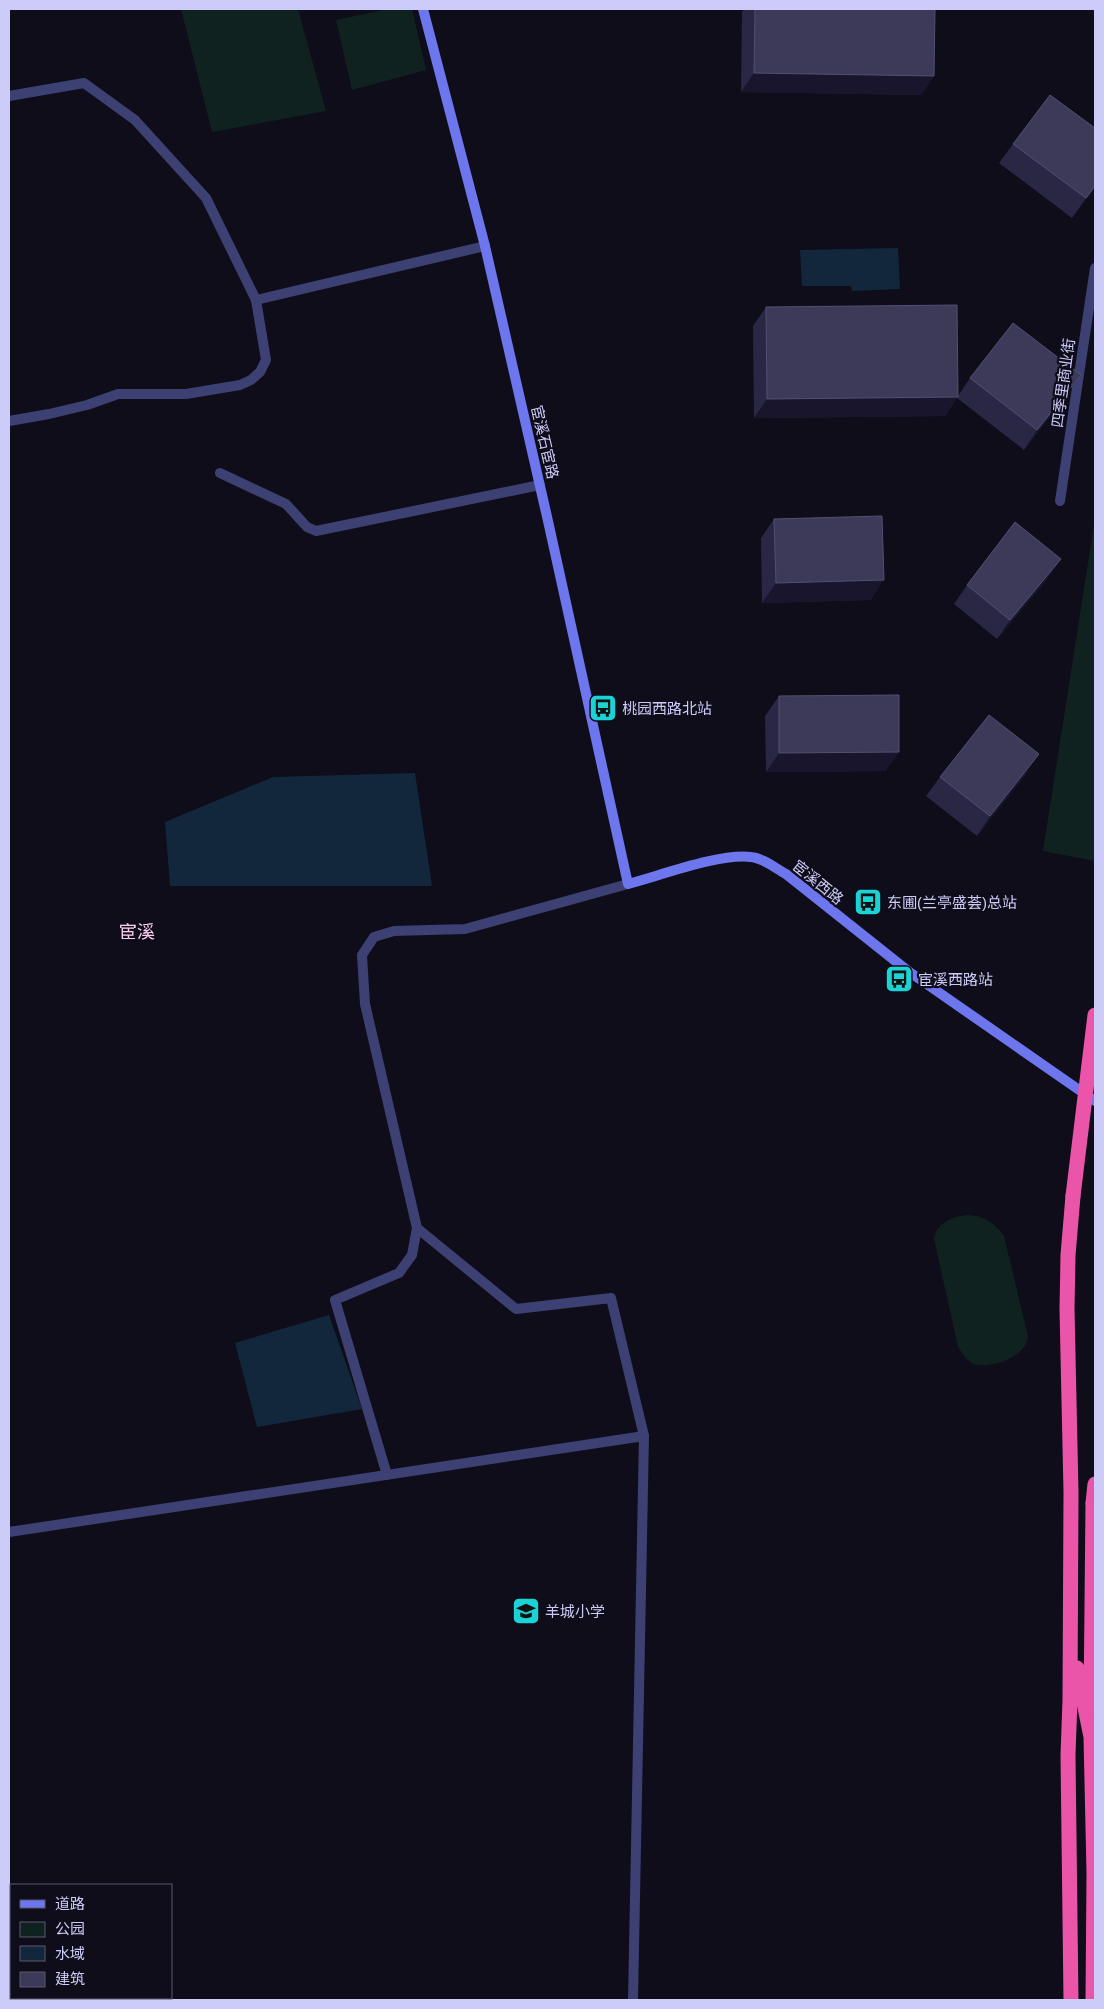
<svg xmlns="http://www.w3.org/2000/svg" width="1104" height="2009" font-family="Helvetica,'Noto Sans SC',sans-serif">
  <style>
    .green { fill: #102220 }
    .water { fill: #12273c }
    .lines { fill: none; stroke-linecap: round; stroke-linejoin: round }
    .street { stroke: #3d4073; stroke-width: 10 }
    .secondary { stroke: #6e76ed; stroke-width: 10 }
    .highway { stroke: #ea55a9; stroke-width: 15 }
    .highway-bridge { stroke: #ea55a9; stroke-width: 15 }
    .wall { fill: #2a2745 }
    .shaded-wall { fill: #18152c }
    .building { fill: #3c3959; stroke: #525072 }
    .labels { text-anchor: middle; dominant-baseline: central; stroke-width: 4.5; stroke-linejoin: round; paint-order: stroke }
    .street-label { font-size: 15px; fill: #cdcbf8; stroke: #0e0d19 }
    .poi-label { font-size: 15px; fill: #cdcbf8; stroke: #0e0d19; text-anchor: start }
    .quarter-label { font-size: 18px; fill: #f9cded; stroke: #0e0d19 }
  </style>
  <rect width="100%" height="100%" fill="#0e0d19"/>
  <g class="green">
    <polygon points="181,9 298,9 326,111 212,132"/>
    <polygon points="388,9 412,9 426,70 352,90 336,20"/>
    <polygon points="1095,518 1095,861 1043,851"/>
    <path d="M967,1215C984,1216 994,1222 1004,1236L1028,1336C1027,1357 992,1369 974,1364C967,1361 962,1353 958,1347L934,1239C936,1223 952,1217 967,1215Z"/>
  </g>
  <g class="water">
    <polygon points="898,248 900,289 852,291 851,286 802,286 800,250"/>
    <polygon points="415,773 432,886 170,886 165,822 273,777"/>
    <polygon points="329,1315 362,1409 257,1427 235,1343"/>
  </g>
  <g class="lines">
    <g class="street">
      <polyline points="9,96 84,83 135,120 206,198 256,300 266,360 260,372 251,380 240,385 186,394 118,394 87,405 49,414 9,421"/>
      <polyline points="256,300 485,246"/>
      <polyline points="220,473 286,504 307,527 316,531 540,485"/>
      <polyline points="1060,501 1095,268"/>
      <polyline points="628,884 465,929 394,931 374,937 362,955 365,1004 417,1228 516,1309 611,1298 644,1436 633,2000"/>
      <polyline points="387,1475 335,1300 399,1273 412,1255 417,1228"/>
      <polyline points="9,1532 644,1436"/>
    </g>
    <path class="secondary" d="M423,9L485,246L548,521L628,884C659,876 720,853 751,857C763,858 775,868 786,874L908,971L1095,1101"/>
    <g class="highway">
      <polyline points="1095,1484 1093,1503 1095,1511"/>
      <polyline points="1077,1668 1091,1737 1094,1873 1093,2000"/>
      <polyline points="1091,1707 1093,1503"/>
      <polyline points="1071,2000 1068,1755 1070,1700 1071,1492 1067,1309 1068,1255 1073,1196"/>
    </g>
    <polyline class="highway-bridge" points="1073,1196 1095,1015"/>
  </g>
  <g class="wall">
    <polygon points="744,9 935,9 934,76 921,95 741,92 742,12"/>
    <polygon points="1095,128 1095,187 1072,218 999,163 1013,144"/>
    <polygon points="766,307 958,396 970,378 1067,394 1024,450 957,398 945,416 754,418 753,326"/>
    <polygon points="774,519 871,600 762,603 761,538"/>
    <polygon points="1048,578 997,639 954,604 967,585"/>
    <polygon points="779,696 899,752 885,771 766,772 765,716"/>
    <polygon points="1026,774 977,836 926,796 940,777"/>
  </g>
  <g class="shaded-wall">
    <polygon points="754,73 934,76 921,95 741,92"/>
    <polygon points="1095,186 1095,187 1072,218 1086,198"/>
    <polygon points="1081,375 1067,394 1024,450 1037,430"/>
    <polygon points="958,397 945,416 754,418 767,399"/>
    <polygon points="1061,559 1048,578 997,639 1010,620"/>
    <polygon points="884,580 871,600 762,603 776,583"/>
    <polygon points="899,752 885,771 766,772 779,753"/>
    <polygon points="1039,754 1026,774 977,836 990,816"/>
  </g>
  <g class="building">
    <polygon points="755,9 935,9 934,76 754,73"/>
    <polygon points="1050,95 1095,128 1095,186 1086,198 1013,144"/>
    <polygon points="957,305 958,397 767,399 766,307"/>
    <polygon points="1013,323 1081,375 1037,430 970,378"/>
    <polygon points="882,516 884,580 776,583 774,519"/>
    <polygon points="1015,522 1061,559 1010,620 967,585"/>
    <polygon points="899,695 899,752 779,753 779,696"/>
    <polygon points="989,715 1039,754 990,816 940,777"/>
  </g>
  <defs>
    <g id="bus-square" transform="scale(1.4375)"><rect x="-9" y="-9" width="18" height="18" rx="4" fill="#1bd2d5" stroke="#0e0d19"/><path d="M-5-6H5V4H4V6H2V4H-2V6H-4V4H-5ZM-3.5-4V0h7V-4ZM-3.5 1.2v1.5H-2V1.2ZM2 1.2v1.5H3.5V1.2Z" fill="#111"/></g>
    <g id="school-square" transform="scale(1.4375)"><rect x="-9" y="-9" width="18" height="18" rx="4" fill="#1bd2d5" stroke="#0e0d19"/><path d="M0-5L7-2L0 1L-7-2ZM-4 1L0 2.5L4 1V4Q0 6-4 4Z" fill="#111"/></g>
  </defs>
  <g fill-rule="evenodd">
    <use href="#bus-square" x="603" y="708"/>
    <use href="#bus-square" x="868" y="902"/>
    <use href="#bus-square" x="899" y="979"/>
    <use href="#school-square" x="526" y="1611"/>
  </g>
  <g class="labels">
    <g class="street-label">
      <text transform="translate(1063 383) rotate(-82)">四季里商业街</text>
      <text transform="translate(545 442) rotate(77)">宦溪石宦路</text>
      <text transform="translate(818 882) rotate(39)">宦溪西路</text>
    </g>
    <g class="poi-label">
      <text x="622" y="708">桃园西路北站</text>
      <text x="887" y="902">东圃(兰亭盛荟)总站</text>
      <text x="918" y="979">宦溪西路站</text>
      <text x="545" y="1611">羊城小学</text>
    </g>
    <g class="quarter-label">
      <text x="137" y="932">宦溪</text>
    </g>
  </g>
  <rect width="1104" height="2009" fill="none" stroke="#cdcbf8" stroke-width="20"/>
  <rect x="10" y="1884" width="162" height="115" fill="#0e0d19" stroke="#5a5972"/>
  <rect x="20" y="1900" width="25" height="8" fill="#6e76ed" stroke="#5a5972"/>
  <text x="55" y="1909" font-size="15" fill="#cdcbf8">道路</text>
  <rect x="20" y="1922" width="25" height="15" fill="#102220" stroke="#5a5972"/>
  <text x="55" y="1934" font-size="15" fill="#cdcbf8">公园</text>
  <rect x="20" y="1946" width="25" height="15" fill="#12273c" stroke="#5a5972"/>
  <text x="55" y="1959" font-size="15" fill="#cdcbf8">水域</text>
  <rect x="20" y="1972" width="25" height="15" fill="#3c3959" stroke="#5a5972"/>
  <text x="55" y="1984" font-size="15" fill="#cdcbf8">建筑</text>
</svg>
